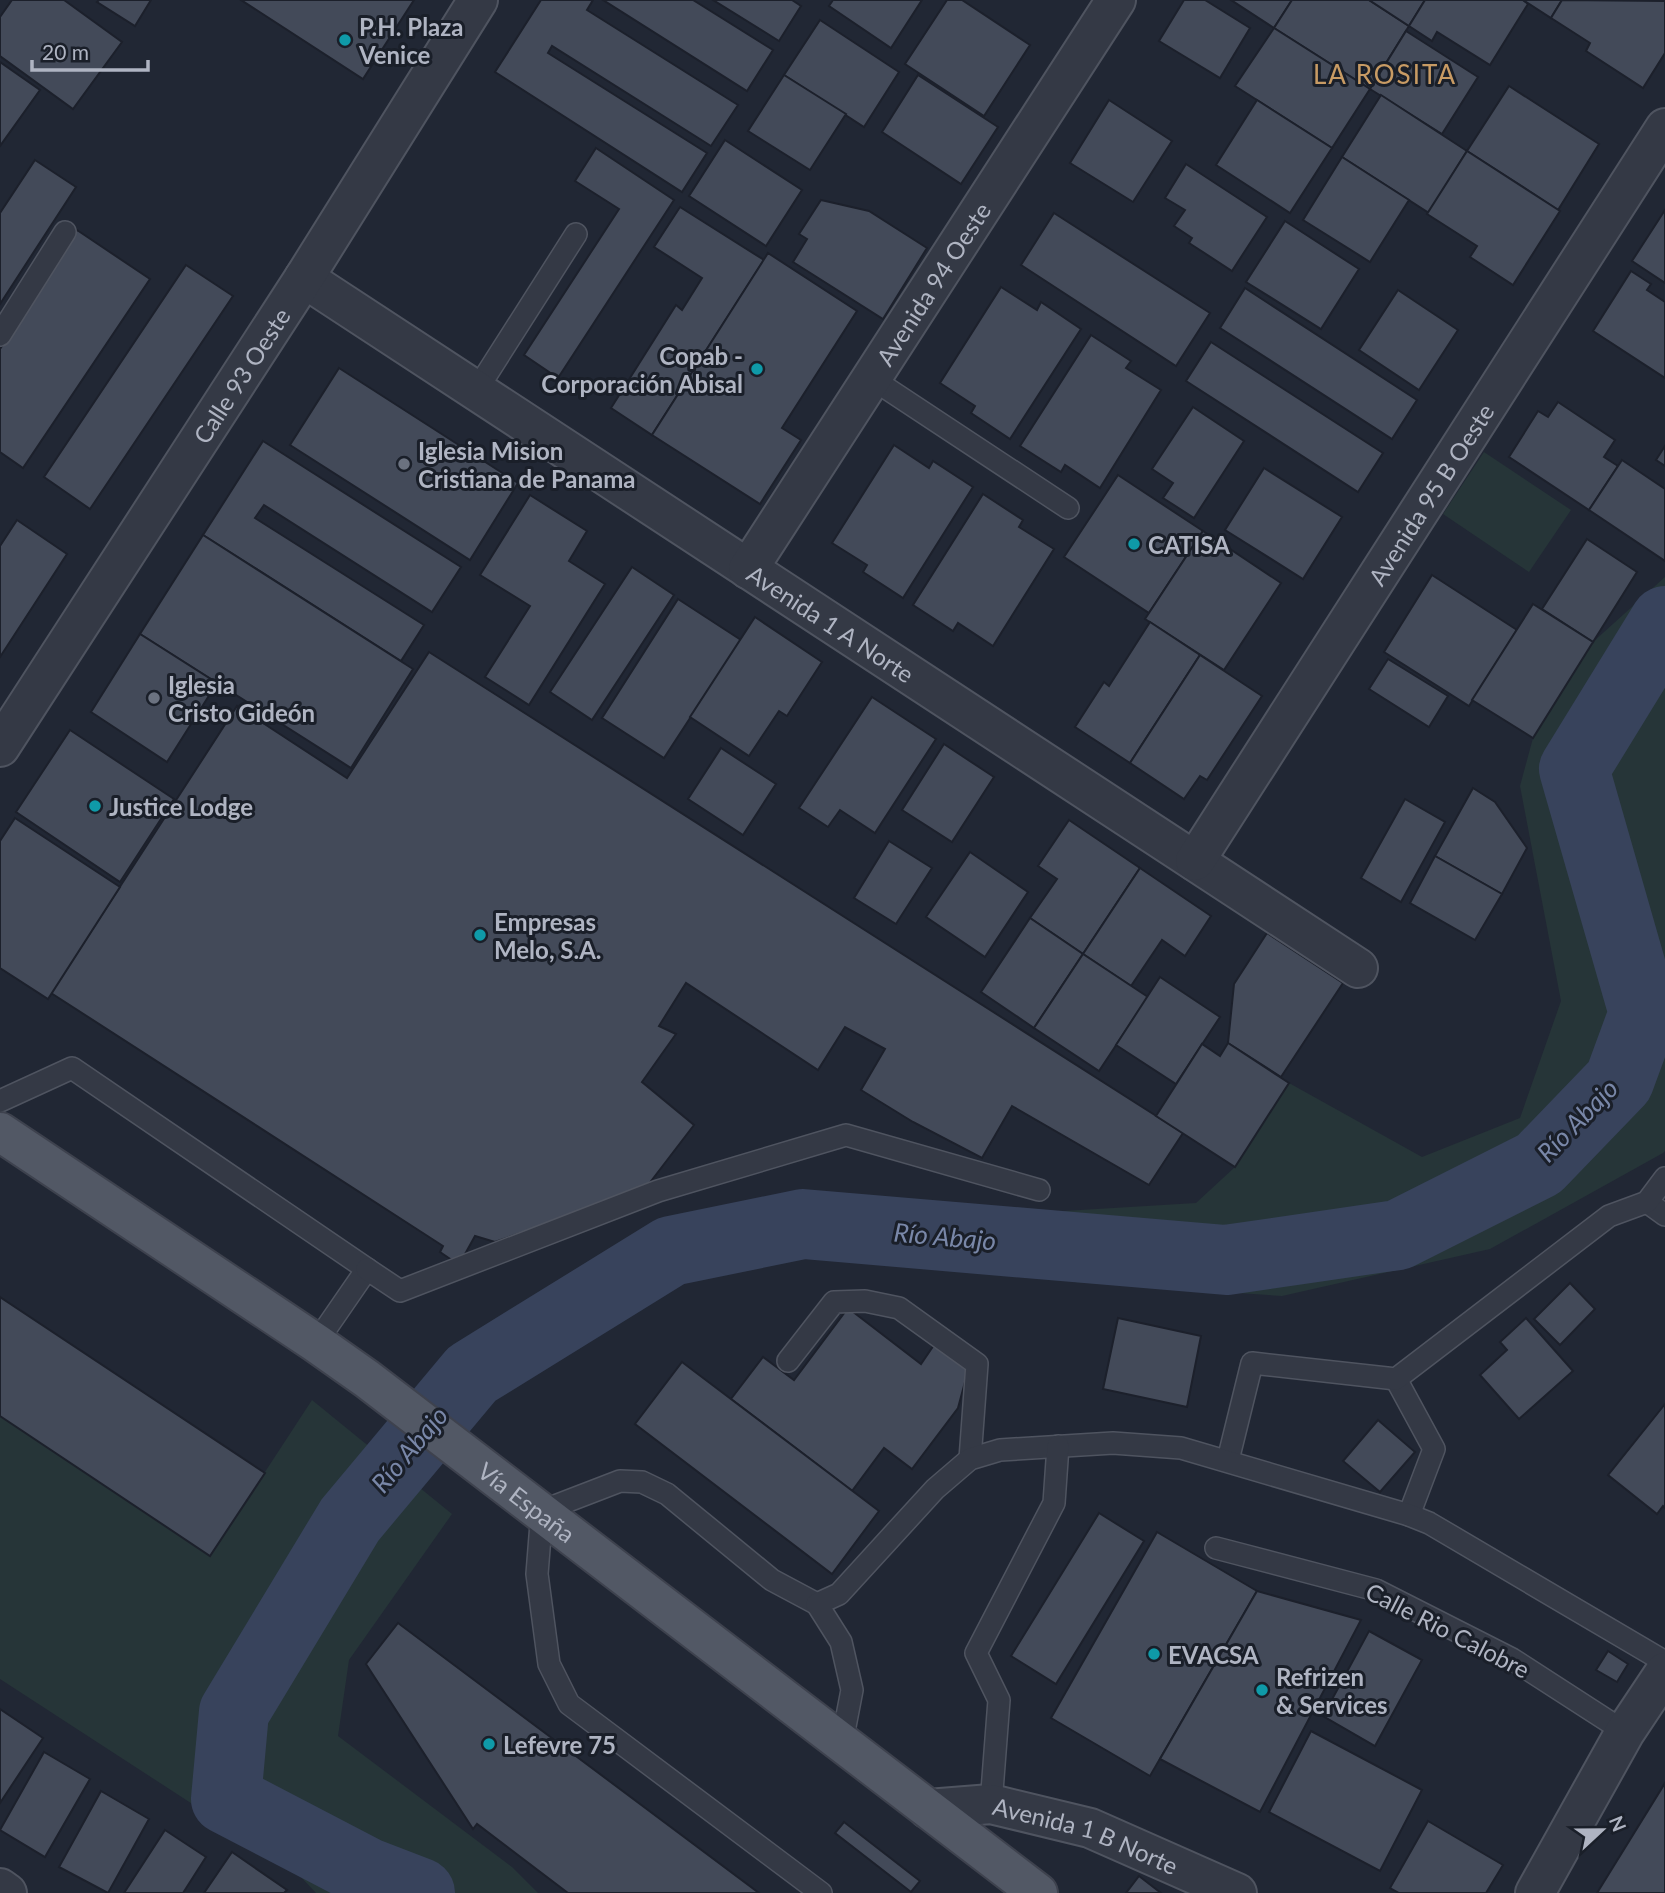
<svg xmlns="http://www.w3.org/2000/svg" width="1665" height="1893" font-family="Lato,sans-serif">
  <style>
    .green { fill: #263538 }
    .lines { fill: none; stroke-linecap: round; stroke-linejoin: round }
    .river { stroke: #38435c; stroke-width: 70 }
    .building { fill: #434a59; stroke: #1c202b; stroke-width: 2 }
    .service-casing { stroke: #4f5460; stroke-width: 24 }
    .minor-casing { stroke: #4f5460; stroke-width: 42 }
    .primary-casing { stroke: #3e424e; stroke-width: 42 }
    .service { stroke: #343945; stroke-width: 21 }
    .minor { stroke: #343945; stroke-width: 38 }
    .primary { stroke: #525865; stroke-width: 38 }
    .culture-dot { fill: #0f9aa8; stroke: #1a1f29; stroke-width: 2.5 }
    .worship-dot { fill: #6b7280; stroke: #1a1f29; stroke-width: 2.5 }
    .labels { text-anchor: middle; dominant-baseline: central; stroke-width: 6; stroke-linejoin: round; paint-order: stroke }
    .poi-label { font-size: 24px; font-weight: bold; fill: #afb4c2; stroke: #1a1f29; text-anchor: start }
    .street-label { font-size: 24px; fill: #afb4c2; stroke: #1a1f29 }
    .neighbourhood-label { font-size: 26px; letter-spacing: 2px; fill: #c89b64; stroke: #1a1f29 }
    .water-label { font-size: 26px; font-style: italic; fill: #7987a8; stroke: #1a1f29 }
  </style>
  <rect width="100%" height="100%" fill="#212734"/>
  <g class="green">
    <polygon points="1484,452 1571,510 1529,572 1443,514"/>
    <polygon points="1665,577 1665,1151 1663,1153 1490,1249 1282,1296 1074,1282 1064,1211 1196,1203 1235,1167 1289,1083 1422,1157 1520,1118 1561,1001 1520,786 1533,738 1593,642"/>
    <polygon points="312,1400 452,1514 349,1660 338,1736 512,1867 538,1893 316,1893 300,1876 237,1833 0,1679 0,1416 210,1556"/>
  </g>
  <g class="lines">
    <polyline class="river" points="420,1893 368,1873 226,1799 234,1712 350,1520 472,1374 671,1251 803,1224 1226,1260 1398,1235 1539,1164 1619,1081 1644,1013 1574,769 1665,621"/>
  </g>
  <g class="building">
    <polygon points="12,0 64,0 122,42 73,109 0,56 0,17"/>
    <polygon points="99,0 151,0 135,26 97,2"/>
    <polygon points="241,0 414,0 363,79"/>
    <polygon points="541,0 593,0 587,10 738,105 711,146 552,46 548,53 707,153 682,192 495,72"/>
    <polygon points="603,0 693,0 773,50 747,91"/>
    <polygon points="713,0 792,0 801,6 779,41"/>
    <polygon points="833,0 922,0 891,48 829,6"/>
    <polygon points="947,0 962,0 1030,45 984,116 905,64"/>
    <polygon points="1184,0 1205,0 1250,28 1220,78 1159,41"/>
    <polygon points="1231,0 1292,0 1274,28"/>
    <polygon points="1292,0 1369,0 1409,26 1370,89 1274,28"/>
    <polygon points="1369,0 1425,0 1409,26"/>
    <polygon points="1425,0 1523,0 1528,4 1490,65 1437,32 1432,41 1409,26"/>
    <polygon points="1523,0 1562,0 1551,18"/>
    <polygon points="1562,0 1665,1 1665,53 1643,88 1586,51 1590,43 1551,18"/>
    <polygon points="820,20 899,72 864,127 784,75"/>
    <polygon points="1274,28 1370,89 1332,148 1235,86"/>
    <polygon points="1406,31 1478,77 1442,134 1370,89"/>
    <polygon points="0,62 40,90 0,146"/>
    <polygon points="784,75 846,114 810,170 748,131"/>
    <polygon points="918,75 998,127 961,184 882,132"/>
    <polygon points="1509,86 1599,144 1558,210 1467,151"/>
    <polygon points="1381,95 1467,151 1429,213 1342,157"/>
    <polygon points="1109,100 1172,141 1133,202 1070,163"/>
    <polygon points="1257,100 1332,148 1290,213 1216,165"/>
    <polygon points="725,140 802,190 766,246 689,196"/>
    <polygon points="596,148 674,200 558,378 524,355 619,209 575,181"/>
    <polygon points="1467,151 1560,211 1513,285 1470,257 1477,246 1427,214"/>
    <polygon points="1342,157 1409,200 1370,262 1303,220"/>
    <polygon points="35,160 76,187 0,304 0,213"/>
    <polygon points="1186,164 1267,217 1232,271 1189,243 1192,238 1174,226 1185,210 1165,198"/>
    <polygon points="821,200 869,211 927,248 883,319 793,262 807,239 799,234"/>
    <polygon points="680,207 764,260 652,435 611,408 676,305 682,310 702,278 654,247"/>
    <polygon points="1665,210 1665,283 1632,261"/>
    <polygon points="1054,213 1210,313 1176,366 1021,265"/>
    <polygon points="1285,221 1359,269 1321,329 1246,282"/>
    <polygon points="77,230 150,279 23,468 0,452 0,349"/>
    <polygon points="768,253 857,311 782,428 801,440 760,504 652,435"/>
    <polygon points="186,265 233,296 90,509 44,477"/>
    <polygon points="1631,271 1651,284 1647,290 1665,302 1665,378 1593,331"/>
    <polygon points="1001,287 1037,310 1041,302 1081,329 1010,439 971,413 975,406 940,383"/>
    <polygon points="1245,288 1417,400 1392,439 1220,328"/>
    <polygon points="1398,290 1458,330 1419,390 1359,350"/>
    <polygon points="1091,335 1131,361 1126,368 1161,390 1100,488 1065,465 1061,472 1020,446"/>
    <polygon points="1211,342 1383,453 1358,492 1186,381"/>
    <polygon points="339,368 518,483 470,560 290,445"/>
    <polygon points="1558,402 1615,440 1604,457 1618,466 1589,510 1509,457 1538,411 1548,417"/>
    <polygon points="1193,407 1244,441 1194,518 1163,498 1173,483 1152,469"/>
    <polygon points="263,441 461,567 432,612 264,505 255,518 424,625 401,661 203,535"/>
    <polygon points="894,445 929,468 933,461 973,487 903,598 863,572 867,565 832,543"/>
    <polygon points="1665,446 1665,466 1656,460"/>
    <polygon points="1622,460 1665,489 1665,561 1589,510"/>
    <polygon points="1264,468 1342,517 1303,579 1225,530"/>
    <polygon points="1118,475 1203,531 1149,613 1064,557"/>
    <polygon points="983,494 1023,520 1019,527 1054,549 993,646 958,623 953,631 913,605"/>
    <polygon points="530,495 587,531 569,561 605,584 529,705 485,677 530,606 480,575"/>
    <polygon points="17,520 67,554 0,657 0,546"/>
    <polygon points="1203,531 1281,583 1224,670 1145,619"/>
    <polygon points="203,535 413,669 351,768 140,634"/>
    <polygon points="1587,539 1637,572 1593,642 1542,609"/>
    <polygon points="632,567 674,595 592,720 550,692"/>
    <polygon points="1432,575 1517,630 1469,706 1384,652"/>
    <polygon points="678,599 741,640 664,758 602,718"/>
    <polygon points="1533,604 1593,642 1533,738 1472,700"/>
    <polygon points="755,617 822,662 787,716 779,711 749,756 690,717"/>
    <polygon points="1150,622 1200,655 1130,763 1075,727 1104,682 1109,686"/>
    <polygon points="140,634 217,683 167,762 91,712"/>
    <polygon points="429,652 1183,1133 1149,1185 1012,1106 982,1158 913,1122 861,1090 885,1049 845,1027 818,1070 686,983 659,1026 676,1034 642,1082 694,1125 645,1189 495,1242 475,1236 459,1265 440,1252 443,1246 51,993 237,706 347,778"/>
    <polygon points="1200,655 1262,696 1207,780 1200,776 1184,799 1130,763"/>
    <polygon points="1388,659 1448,696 1429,727 1369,689"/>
    <polygon points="872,697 936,739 875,833 840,810 828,827 799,808"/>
    <polygon points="70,730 174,799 120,882 16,812"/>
    <polygon points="944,744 994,777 952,842 902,810"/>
    <polygon points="721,748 776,784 743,835 688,799"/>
    <polygon points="1473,788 1495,802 1527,848 1502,894 1435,856"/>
    <polygon points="1405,799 1445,822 1401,902 1361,878"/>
    <polygon points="15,818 120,887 48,999 0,968 0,841"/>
    <polygon points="1069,820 1140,868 1083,954 1030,918 1057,879 1038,866"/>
    <polygon points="889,841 932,868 896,924 854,898"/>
    <polygon points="970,852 1028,892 985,957 926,917"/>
    <polygon points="1435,856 1502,894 1475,940 1410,903"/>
    <polygon points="1140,868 1211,916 1185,956 1162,940 1131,986 1083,954"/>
    <polygon points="1030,918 1083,954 1034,1028 981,992"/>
    <polygon points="1267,933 1343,983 1281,1077 1228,1043 1234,984"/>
    <polygon points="1083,954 1148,997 1099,1071 1034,1028"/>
    <polygon points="1160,977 1220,1017 1176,1084 1116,1045"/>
    <polygon points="1228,1043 1289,1083 1235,1167 1156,1116 1202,1044 1220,1056"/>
    <polygon points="1570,1283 1595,1309 1560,1345 1534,1319"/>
    <polygon points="0,1297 265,1473 210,1556 0,1416"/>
    <polygon points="848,1308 921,1364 936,1342 969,1367 958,1408 912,1469 884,1448 852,1491 731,1399 763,1357 794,1380"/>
    <polygon points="1118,1318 1201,1336 1187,1407 1103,1389"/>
    <polygon points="1526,1318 1573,1371 1519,1419 1480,1375 1507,1350 1500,1342"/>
    <polygon points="682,1362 879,1511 832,1574 635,1424"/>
    <polygon points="1665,1404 1665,1508 1663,1506 1657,1514 1608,1475"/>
    <polygon points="1378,1420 1415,1452 1380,1492 1343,1461"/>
    <polygon points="1099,1513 1144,1541 1056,1684 1011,1656"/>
    <polygon points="1157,1532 1257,1591 1150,1776 1051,1718"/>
    <polygon points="1257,1591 1361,1620 1260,1812 1160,1759"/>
    <polygon points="398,1623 759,1893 568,1893 477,1824 473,1829 366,1664"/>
    <polygon points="1369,1631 1422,1660 1375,1746 1323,1716"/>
    <polygon points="1608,1651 1628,1664 1617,1682 1596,1670"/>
    <polygon points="0,1709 43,1738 0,1803"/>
    <polygon points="1311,1731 1422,1790 1380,1871 1269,1812"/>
    <polygon points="44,1752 90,1779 45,1857 0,1830"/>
    <polygon points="1665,1783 1665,1893 1597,1893"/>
    <polygon points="101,1791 149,1819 108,1893 59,1867"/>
    <polygon points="1428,1821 1503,1865 1486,1893 1399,1893 1390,1888"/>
    <polygon points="844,1822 920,1881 911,1892 835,1833"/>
    <polygon points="165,1830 206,1857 183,1893 124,1893"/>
    <polygon points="232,1852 287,1890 284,1893 204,1893"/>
    <polygon points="1139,1876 1161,1893 1126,1893"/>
  </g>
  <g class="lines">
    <g class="service-casing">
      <g id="service">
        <polyline points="0,335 65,232"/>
        <polyline points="871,378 1068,508"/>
        <polyline points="476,391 576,234"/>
        <polyline points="0,1101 72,1068 367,1269 316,1343"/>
        <polyline points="1647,1202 1665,1215"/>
        <polyline points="367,1269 400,1291 658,1191 846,1135 1039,1190"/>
        <polyline points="788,1361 834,1302 865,1301 899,1308 977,1364 970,1459"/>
        <polyline points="1396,1379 1434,1449 1409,1515"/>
        <polyline points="1228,1460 1252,1363 1396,1379 1609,1216 1647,1202 1665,1178"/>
        <polyline points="1216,1548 1376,1590 1512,1659 1625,1732"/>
        <polyline points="817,1604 772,1580 667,1494 642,1482 620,1481 542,1511 537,1574 549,1664 569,1704 821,1893"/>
        <polyline points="842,1742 852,1690 841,1642 817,1604 839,1594 935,1489 970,1459 1000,1450 1113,1443 1181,1448 1409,1515 1429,1523 1665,1662"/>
        <polyline points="991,1804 999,1700 976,1653 1054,1503 1058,1446"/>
      </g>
    </g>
    <g class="minor-casing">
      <g id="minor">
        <path id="s1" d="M304,278L1358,968"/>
        <path id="s2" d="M748,569L1116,0"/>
        <path id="s3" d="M0,747L304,278L478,0"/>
        <path id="s4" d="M1195,861L1665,128"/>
        <path id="s5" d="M928,1809L991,1804L1090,1828L1237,1893"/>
        <polyline points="0,1888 7,1893"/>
        <polyline points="1535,1893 1625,1732 1665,1672"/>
      </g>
    </g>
    <g class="primary-casing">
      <g id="primary">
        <path id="s6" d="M0,1132L316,1343L367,1379L1038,1893"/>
      </g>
    </g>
    <use href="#service" class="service"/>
    <use href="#minor" class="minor"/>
    <use href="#primary" class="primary"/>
  </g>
  <g class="culture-dot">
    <circle cx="345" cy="40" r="7"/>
    <circle cx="757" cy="369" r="7"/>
    <circle cx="1134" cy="544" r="7"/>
    <circle cx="95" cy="806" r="7"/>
    <circle cx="480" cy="935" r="7"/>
    <circle cx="1154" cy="1654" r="7"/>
    <circle cx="1262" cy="1690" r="7"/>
    <circle cx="489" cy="1744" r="7"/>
  </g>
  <g class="worship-dot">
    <circle cx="404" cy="464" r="7"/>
    <circle cx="154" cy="698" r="7"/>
  </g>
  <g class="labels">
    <g class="poi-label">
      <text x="359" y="26">P.H. Plaza<tspan x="359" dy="28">Venice</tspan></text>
      <text x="743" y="355" text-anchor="end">Copab -<tspan x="743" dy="28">Corporación Abisal</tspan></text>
      <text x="418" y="450">Iglesia Mision<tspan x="418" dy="28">Cristiana de Panama</tspan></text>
      <text x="1148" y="544">CATISA</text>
      <text x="168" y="684">Iglesia<tspan x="168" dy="28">Cristo Gideón</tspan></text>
      <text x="109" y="806">Justice Lodge</text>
      <text x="494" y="921">Empresas<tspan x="494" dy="28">Melo, S.A.</tspan></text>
      <text x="1168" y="1654">EVACSA</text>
      <text x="1276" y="1676">Refrizen<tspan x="1276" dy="28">&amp; Services</tspan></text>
      <text x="503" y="1744">Lefevre 75</text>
    </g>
    <g class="street-label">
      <text stroke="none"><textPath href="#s2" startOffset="340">Avenida 94 Oeste</textPath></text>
      <text stroke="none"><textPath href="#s3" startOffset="443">Calle 93 Oeste</textPath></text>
      <text stroke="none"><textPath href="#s4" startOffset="436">Avenida 95 B Oeste</textPath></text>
      <text stroke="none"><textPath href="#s1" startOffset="630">Avenida 1 A Norte</textPath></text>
      <text stroke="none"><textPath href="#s6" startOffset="644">Vía España</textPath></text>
      <text transform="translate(1448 1630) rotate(27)">Calle Rio Calobre</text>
      <text stroke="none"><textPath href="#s5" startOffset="163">Avenida 1 B Norte</textPath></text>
    </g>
    <g class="neighbourhood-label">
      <text x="1385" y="74">LA ROSITA</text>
    </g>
    <g class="water-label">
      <text transform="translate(1577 1120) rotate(-46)">Río Abajo</text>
      <text transform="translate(945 1236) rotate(5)">Río Abajo</text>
      <text transform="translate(409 1449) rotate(-50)">Río Abajo</text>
    </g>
  </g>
  <g transform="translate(1602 1830) rotate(68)" stroke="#1a1f29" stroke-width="5" paint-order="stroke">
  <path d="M0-5L12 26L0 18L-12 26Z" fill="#afb4c2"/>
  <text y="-10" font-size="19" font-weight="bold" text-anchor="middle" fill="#afb4c2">N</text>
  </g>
  <path d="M32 60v10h116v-10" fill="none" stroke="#afb4c2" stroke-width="3.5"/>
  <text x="42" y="60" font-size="21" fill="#afb4c2" stroke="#1a1f29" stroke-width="5" paint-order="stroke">20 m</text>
</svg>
